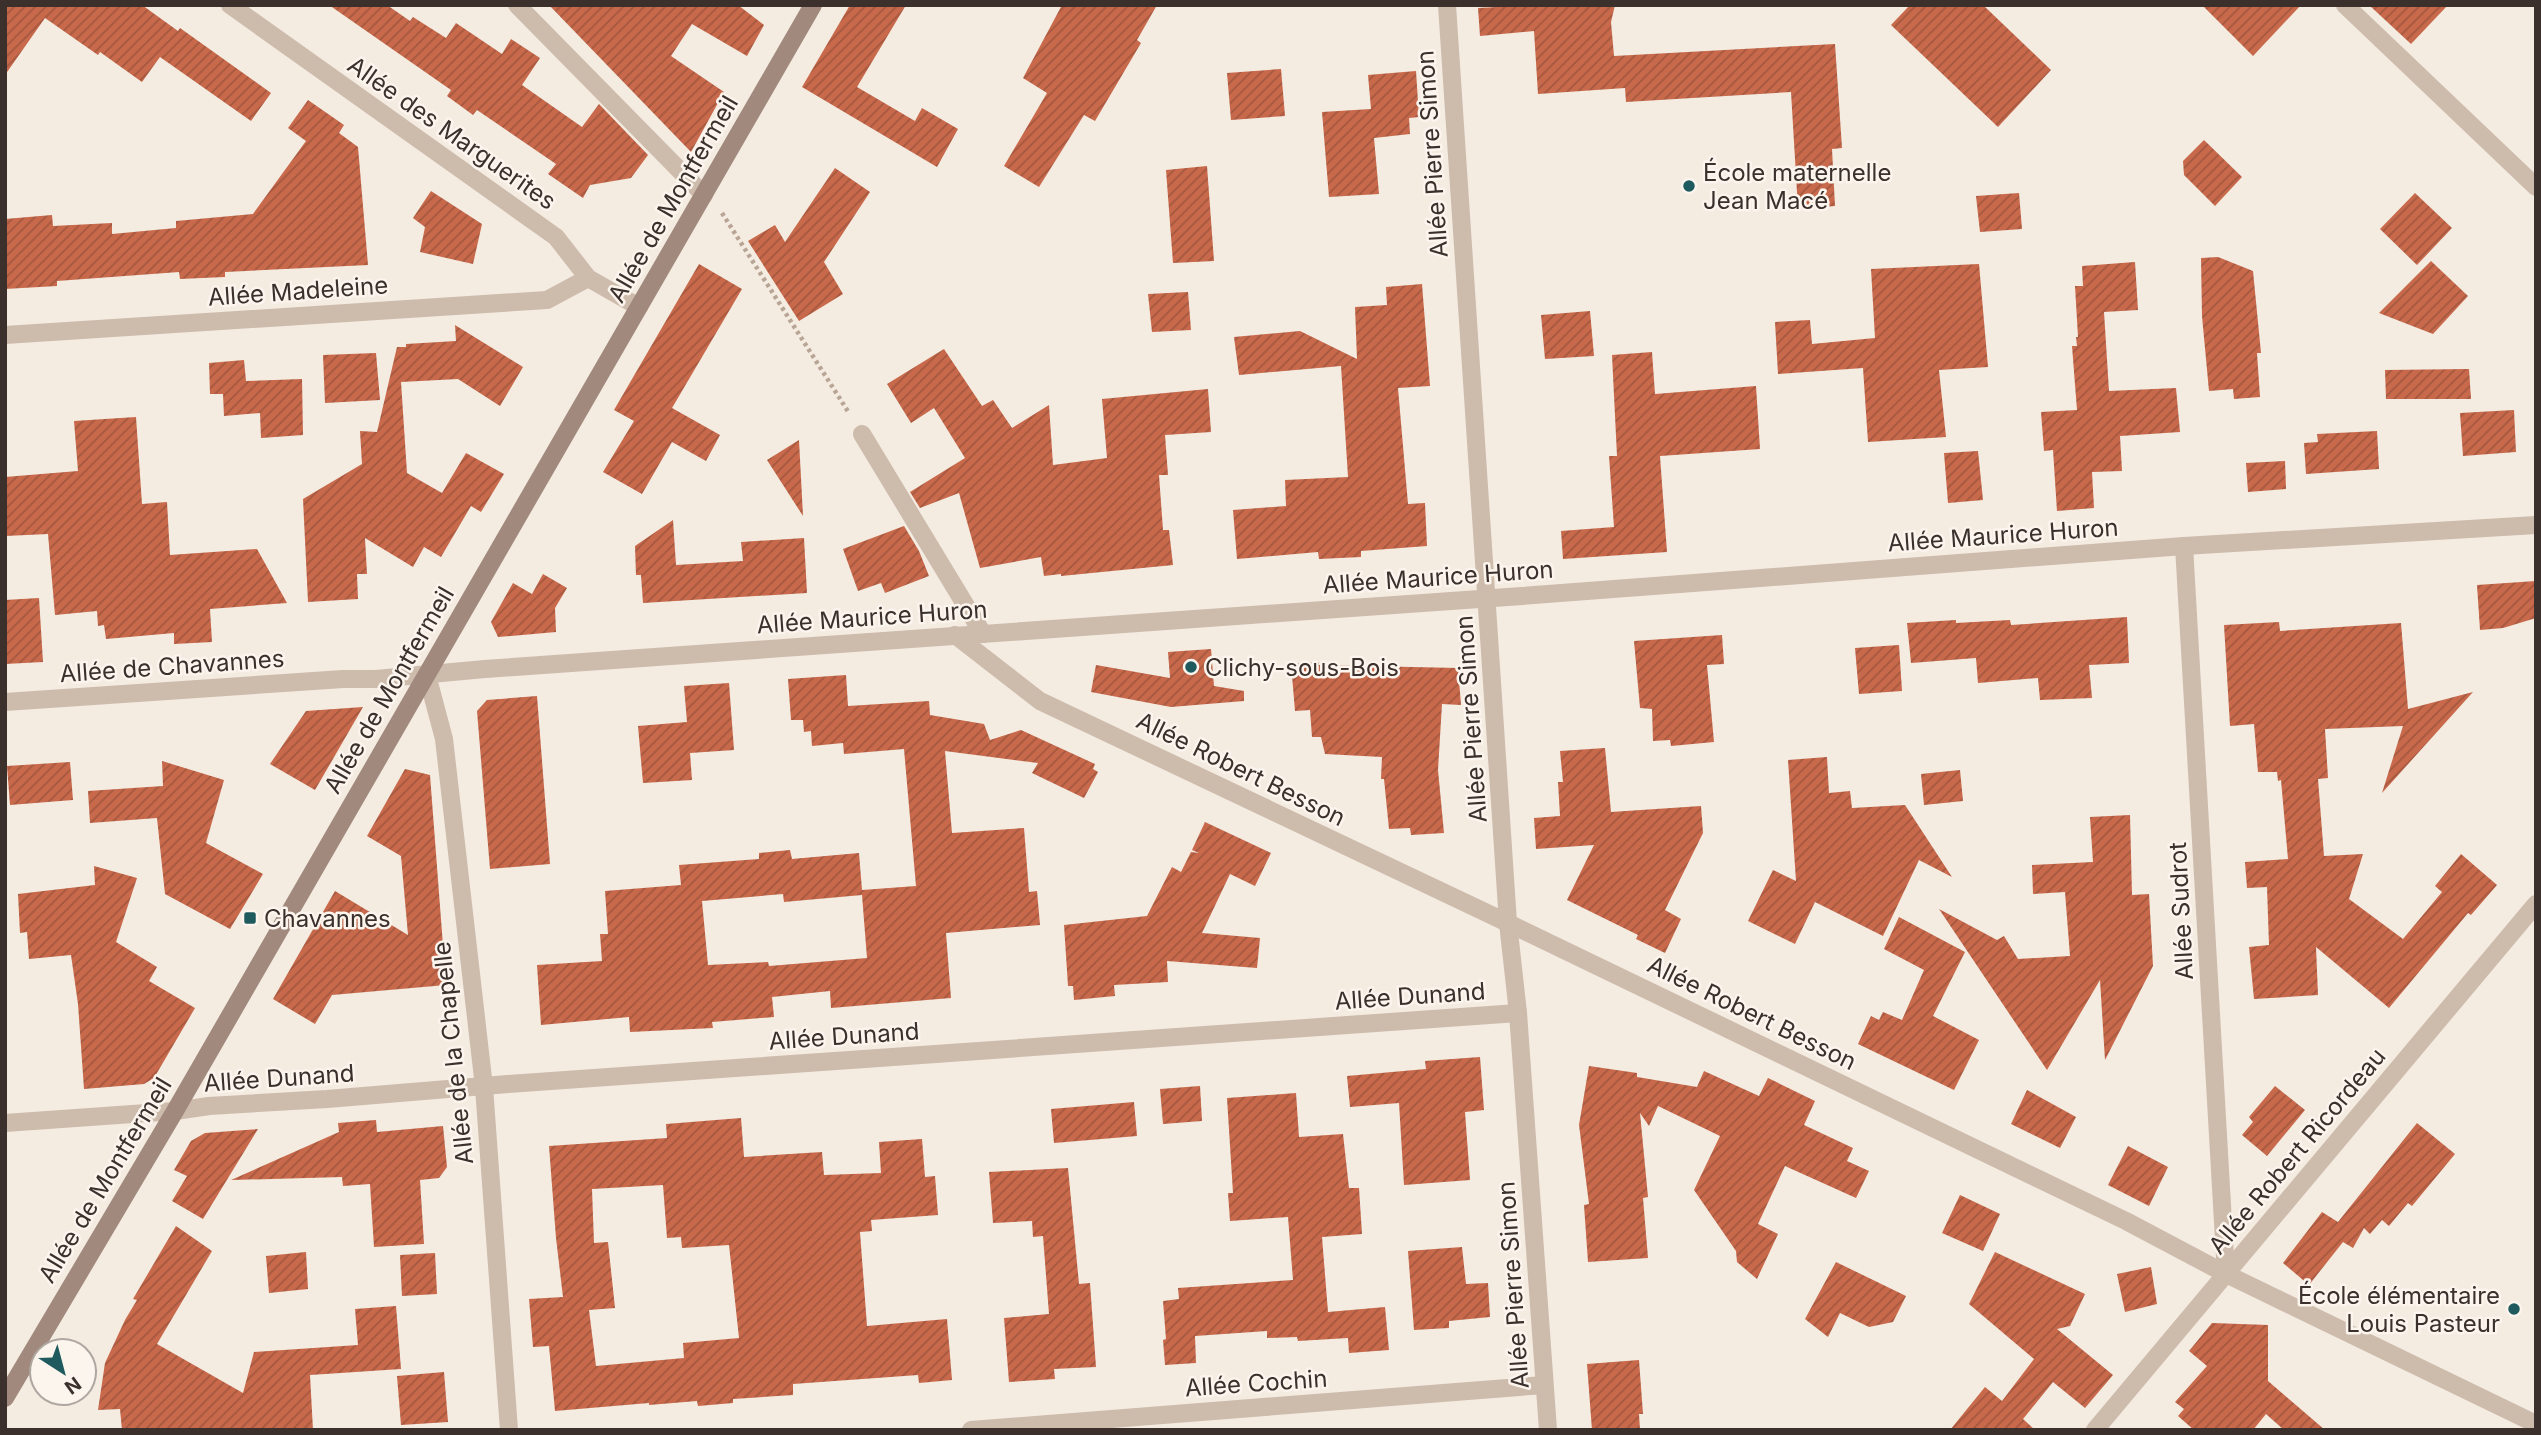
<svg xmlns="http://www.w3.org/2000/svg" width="2541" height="1435" font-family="Inter,sans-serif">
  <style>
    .building { fill: url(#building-hatch); fill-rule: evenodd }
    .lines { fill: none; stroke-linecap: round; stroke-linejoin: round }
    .path { stroke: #b9a596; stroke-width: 4.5; stroke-dasharray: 3.5 3.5; stroke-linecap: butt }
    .service { stroke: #cdbbac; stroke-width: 18 }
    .minor { stroke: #cdbbac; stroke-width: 18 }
    .secondary { stroke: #a18a7d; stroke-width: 18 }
    .poi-dot { fill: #1f5a5e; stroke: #fbf5ee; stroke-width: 2.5 }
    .labels { text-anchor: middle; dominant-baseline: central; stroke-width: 5; stroke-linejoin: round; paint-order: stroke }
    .street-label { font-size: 24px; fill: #3b302b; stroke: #fbf5ee }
    .poi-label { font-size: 24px; fill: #3b302b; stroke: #fbf5ee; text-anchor: start }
  </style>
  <defs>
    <pattern id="building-hatch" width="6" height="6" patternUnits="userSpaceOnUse" patternTransform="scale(1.75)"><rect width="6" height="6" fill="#c8694b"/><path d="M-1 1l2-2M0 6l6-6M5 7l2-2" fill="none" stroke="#a4573f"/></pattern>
  </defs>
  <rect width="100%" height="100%" fill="#f4ebe1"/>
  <g class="building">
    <polygon points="5,5 142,5 178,31 180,28 271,93 251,121 160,57 142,82 100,52 98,55 45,18 5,75"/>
    <polygon points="329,5 387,5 410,21 413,17 446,38 456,23 502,54 511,39 540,58 522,85 582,127 599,104 648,155 631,178 590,185 583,198 548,174 556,164 477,110 473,115 447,96 451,90"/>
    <polygon points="549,5 738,5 764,25 747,56 692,24 671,56 724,92 691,152"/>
    <polygon points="850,5 906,5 857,87 915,121 922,108 958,129 937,167 802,87"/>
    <polygon points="1062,5 1157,5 1137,40 1141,43 1095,121 1084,115 1039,187 1004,166 1047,93 1023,78"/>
    <polygon points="1533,5 1615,5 1611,22 1614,56 1835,44 1842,148 1832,149 1835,206 1798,209 1791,92 1626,102 1625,88 1538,94 1534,31 1480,36 1478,8"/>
    <polygon points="1910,5 1983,5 2051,70 1998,127 1891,25"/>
    <polygon points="2202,5 2301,5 2253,56"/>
    <polygon points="2369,5 2448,5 2411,44"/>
    <polygon points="1281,69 1285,116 1231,120 1227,73"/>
    <polygon points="1416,71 1419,117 1409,118 1410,134 1374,138 1379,194 1329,197 1322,112 1371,109 1368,75"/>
    <polygon points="308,100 344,125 339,133 358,147 368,265 225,272 225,277 180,279 179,272 57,281 57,286 5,289 5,219 52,215 53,226 112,223 112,234 176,228 176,221 253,214 306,141 288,128"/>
    <polygon points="2204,140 2242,177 2215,206 2184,175 2183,161"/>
    <polygon points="1207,166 1214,261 1173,263 1166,170"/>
    <polygon points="835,168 870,192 824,262 843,294 799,321 748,241 775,225 785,242"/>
    <polygon points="431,191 482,224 473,264 420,252 425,227 413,218"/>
    <polygon points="2019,193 2022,229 1980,232 1976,196"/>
    <polygon points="2415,193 2452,228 2417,265 2380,229"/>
    <polygon points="2218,257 2253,271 2261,353 2257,353 2260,397 2234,399 2233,389 2209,391 2202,316 2201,258"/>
    <polygon points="2431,261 2468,296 2433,334 2379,313"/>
    <polygon points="2135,262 2138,310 2104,312 2109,391 2176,388 2180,432 2120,436 2122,471 2092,472 2094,508 2057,511 2053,450 2044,451 2041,412 2077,410 2072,346 2077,346 2076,337 2078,337 2075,286 2083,286 2082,266"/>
    <polygon points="699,264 742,289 672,408 720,435 706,461 672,442 642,494 603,472 634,421 614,410"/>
    <polygon points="1979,264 1988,367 1939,370 1946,437 1868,442 1863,368 1778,374 1775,322 1810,320 1812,344 1875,338 1871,269"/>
    <polygon points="1422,284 1430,386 1398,388 1408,504 1425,503 1427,546 1361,551 1361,557 1319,559 1318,552 1237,559 1233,510 1286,506 1285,480 1348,477 1341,366 1239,375 1234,337 1300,331 1357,359 1355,307 1387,305 1386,287"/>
    <polygon points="1188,292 1191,330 1152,332 1148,294"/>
    <polygon points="1590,311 1594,356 1545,359 1541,315"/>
    <polygon points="455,325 523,367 500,406 458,379 401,382 407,473 442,493 466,453 504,474 481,512 471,506 441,557 424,547 413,567 365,538 367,574 357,574 358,599 308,602 303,499 362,464 360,431 377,432 397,347 406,347 406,344 456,341"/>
    <polygon points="944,349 982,406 993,400 1012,428 1049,405 1053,465 1107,458 1102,399 1208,389 1211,432 1165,435 1168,475 1159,475 1163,530 1169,530 1173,565 1061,576 1061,574 1044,576 1041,557 980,568 959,493 920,508 910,492 965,458 934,408 911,423 887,384"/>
    <polygon points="1652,352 1655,394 1756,386 1760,449 1660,456 1667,552 1563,559 1561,531 1614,527 1609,456 1617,456 1612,355"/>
    <polygon points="376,353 380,400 325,403 323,355"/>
    <polygon points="244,360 246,381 302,379 303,435 261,438 260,413 224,416 223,394 210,394 209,363"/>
    <polygon points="2469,369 2471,399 2386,399 2385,370"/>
    <polygon points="2514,410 2516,452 2463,456 2460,413"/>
    <polygon points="136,417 142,504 167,502 170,555 257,549 287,603 210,609 212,642 174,644 174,633 106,639 104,625 98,626 97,611 55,615 48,534 5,536 5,477 78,471 74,421"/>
    <polygon points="2377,431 2379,469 2306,474 2304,443 2318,442 2317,434"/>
    <polygon points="799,440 803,516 767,460"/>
    <polygon points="1978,451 1983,500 1948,503 1944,453"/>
    <polygon points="2285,461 2286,489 2248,492 2246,463"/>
    <polygon points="673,520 676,565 743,561 741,542 804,538 807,593 643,603 641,575 636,575 635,546"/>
    <polygon points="904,526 919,551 929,576 885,593 881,583 858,591 843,549"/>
    <polygon points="543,574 567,588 555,608 556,632 498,637 491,622 513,583 532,594"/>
    <polygon points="2536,581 2536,618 2503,628 2480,630 2477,585"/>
    <polygon points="39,598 43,662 5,664 5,600"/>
    <polygon points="2127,617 2129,663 2089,665 2092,698 2040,700 2038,678 1978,683 1976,658 1911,663 1907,623 1956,620 1956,623 2010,620 2011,625"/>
    <polygon points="2279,622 2280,631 2401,623 2408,709 2473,692 2382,793 2403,726 2325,729 2328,778 2318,779 2324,856 2363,854 2349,899 2403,939 2442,892 2435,886 2461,854 2497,885 2471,915 2468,913 2389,1008 2316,947 2318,995 2254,999 2249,947 2269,945 2267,887 2247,888 2245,862 2288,859 2281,780 2278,781 2277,772 2258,772 2254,724 2230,726 2224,625"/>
    <polygon points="1722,635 1724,664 1707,665 1714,742 1671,746 1670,740 1653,741 1652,709 1640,708 1634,641"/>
    <polygon points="1899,645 1902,691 1859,694 1855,648"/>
    <polygon points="1211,649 1214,686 1244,691 1244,701 1171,707 1091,692 1096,665 1170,678 1168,652"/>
    <polygon points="1319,662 1319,665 1458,668 1461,705 1442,704 1438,770 1444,833 1411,835 1410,828 1389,829 1384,779 1381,779 1382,757 1325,754 1321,737 1312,737 1310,710 1295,711 1291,664"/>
    <path d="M846,675L848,706L929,701L930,715L984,724L990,740L1021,730L1095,764L1093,769L1098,772L1084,798L1032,773L1038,763L945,751L952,833L1024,828L1029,892L1037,891L1040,925L946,933L951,998L831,1008L830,991L772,997L774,1017L712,1022L713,1028L630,1032L629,1017L541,1025L537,965L602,961L600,934H608L605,891L681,885L679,865L759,859V853L790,850L792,859L859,853L862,890L916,886L904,749L844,754L843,743L812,746L811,731L804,732L803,720H791L788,679ZM783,894L784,902L862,895L867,958L769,966L768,962L708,965L702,901Z"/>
    <polygon points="729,683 734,750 690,753 692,780 643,783 638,726 687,722 684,686"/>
    <polygon points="537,696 550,864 490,869 477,711 487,700"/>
    <polygon points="363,707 315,790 270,764 306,711"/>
    <polygon points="1605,748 1611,812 1701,806 1703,833 1665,910 1681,919 1665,953 1636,939 1638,935 1567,900 1594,845 1536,849 1534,818 1560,816 1558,782 1563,782 1560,751"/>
    <polygon points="1827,757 1829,793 1850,791 1852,808 1905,805 1952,877 1919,860 1883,936 1815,902 1795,944 1748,921 1773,870 1796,881 1788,760"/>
    <polygon points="162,761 224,780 206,843 263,874 230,929 165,894 157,818 90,823 88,791 163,786"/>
    <polygon points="70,762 73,800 10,805 7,766"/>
    <polygon points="405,769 430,775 446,985 332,995 315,1024 273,999 335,891 408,935 401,856 367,836"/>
    <polygon points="1960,770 1963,801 1924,805 1921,774"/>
    <polygon points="2130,815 2132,895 2149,894 2153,966 2105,1060 2100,980 2047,1070 1939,909 1997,940 2004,936 2018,959 2070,956 2065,892 2033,894 2032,865 2093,862 2090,817"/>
    <polygon points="1205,822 1271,853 1255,886 1230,874 1202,933 1260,938 1257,968 1167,961 1168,982 1114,985 1115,996 1074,1000 1073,986 1068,986 1064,925 1147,916 1172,867 1181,872 1191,852 1199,853 1192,850"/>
    <polygon points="94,866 137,878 116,942 157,967 149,981 195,1008 154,1078 144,1084 84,1089 78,1004 71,955 29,959 27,932 20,933 18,894 95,885"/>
    <polygon points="1899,917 1965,952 1933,1016 1979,1040 1954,1090 1858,1044 1871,1016 1879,1020 1883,1012 1902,1020 1924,970 1884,949"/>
    <polygon points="1480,1057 1484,1110 1465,1112 1470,1180 1404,1185 1399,1103 1350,1107 1347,1076 1426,1069 1425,1061"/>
    <polygon points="1589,1066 1637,1073 1637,1077 1697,1087 1704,1071 1759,1096 1768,1078 1815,1101 1804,1125 1853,1148 1847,1161 1869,1171 1856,1198 1785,1166 1758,1224 1778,1234 1757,1279 1737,1262 1736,1251 1694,1190 1720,1136 1658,1106 1649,1126 1640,1113 1648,1197 1643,1198 1648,1258 1588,1262 1584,1205 1589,1204 1579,1125"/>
    <polygon points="1200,1086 1202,1121 1163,1124 1160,1089"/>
    <polygon points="2275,1086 2305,1110 2267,1156 2242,1135 2253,1122 2249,1117"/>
    <polygon points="2027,1090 2076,1117 2060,1148 2011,1124"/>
    <polygon points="1296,1093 1299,1137 1343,1134 1349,1188 1359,1188 1362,1234 1322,1237 1328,1312 1385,1307 1389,1350 1349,1353 1348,1338 1298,1341 1297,1337 1267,1338 1267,1331 1195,1336 1196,1363 1165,1365 1163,1340 1166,1339 1163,1301 1179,1299 1178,1288 1293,1280 1288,1217 1230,1221 1228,1193 1233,1193 1227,1098"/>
    <polygon points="1134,1102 1137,1136 1054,1143 1051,1109"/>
    <path d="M741,1118L744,1157L822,1152L824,1175L881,1173L879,1142L922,1139L925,1177L935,1176L938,1215L871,1220L872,1231L860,1232L867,1326L947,1319L952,1380L919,1383L918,1375L793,1384V1395L733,1399V1403L698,1406L697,1401L649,1405V1403L555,1411L549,1346L533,1347L529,1299L563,1297L556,1238L549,1146L667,1138L666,1124ZM663,1185L667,1238L681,1237L682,1248L729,1245L739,1338L683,1343L684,1358L596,1366L589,1310L615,1308L608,1242L594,1243L592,1189Z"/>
    <polygon points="376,1120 377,1132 443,1126 447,1167 439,1178 420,1180 424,1244 374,1247 370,1184 343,1186 342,1177 231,1180 339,1132 338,1123"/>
    <polygon points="2417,1123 2455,1154 2412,1206 2408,1203 2389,1226 2382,1220 2370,1234 2364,1228 2353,1248 2343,1242 2309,1285 2283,1263 2322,1212 2338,1222"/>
    <polygon points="258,1129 203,1219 172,1201 187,1176 174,1170 191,1141 205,1133"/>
    <polygon points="2128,1146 2168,1167 2149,1206 2108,1185"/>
    <polygon points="1068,1168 1079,1284 1090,1283 1096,1367 1054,1369 1055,1379 1009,1382 1004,1318 1049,1314 1043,1236 1033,1237 1032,1221 993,1223 989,1172"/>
    <polygon points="1960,1195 2000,1214 1983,1251 1942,1233"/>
    <polygon points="176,1226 212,1251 157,1344 243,1393 254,1352 358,1345 355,1309 396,1306 401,1369 310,1375 313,1430 122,1430 120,1409 98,1410 105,1363 125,1320 137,1300 133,1299"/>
    <polygon points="1462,1247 1466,1284 1488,1283 1490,1317 1449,1321 1449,1328 1414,1330 1408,1251"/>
    <polygon points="306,1252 308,1289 269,1293 266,1256"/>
    <polygon points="1995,1252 2085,1294 2070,1326 2057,1329 2113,1375 2085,1408 2053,1382 2023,1419 2035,1430 1950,1430 1985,1387 2002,1401 2034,1359 1969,1304"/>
    <polygon points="435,1253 437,1294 402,1296 400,1255"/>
    <polygon points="1836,1262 1906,1296 1893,1322 1869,1327 1840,1313 1828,1337 1805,1319"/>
    <polygon points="2151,1267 2157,1304 2125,1312 2117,1274"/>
    <polygon points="2212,1323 2268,1325 2268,1381 2325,1430 2284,1430 2266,1414 2253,1430 2194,1430 2178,1416 2184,1409 2175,1402 2207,1366 2189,1351"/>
    <polygon points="1639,1360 1643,1414 1639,1414 1640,1430 1592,1430 1587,1364"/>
    <polygon points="444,1372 448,1422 401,1425 397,1376"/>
  </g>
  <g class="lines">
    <polyline class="path" points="722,213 849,413"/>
    <polyline class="service" points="862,434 983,634"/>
    <g class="minor">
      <polyline points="230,5 556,237 588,278 639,307"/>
      <polyline points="517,5 704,195"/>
      <polyline points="1447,5 1508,923 1518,1013 1548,1430"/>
      <polyline points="2345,5 2536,187"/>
      <polyline points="5,335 547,300 588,278"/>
      <polyline points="2184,546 2226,1274"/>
      <polyline points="955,635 1040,701 1508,923 2126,1221 2226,1274 2536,1424"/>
      <polyline points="427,675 444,739 484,1087 509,1430"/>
      <polyline points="5,702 343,679 376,679 485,669 1522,596 2184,546 2536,525"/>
      <polyline points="5,1123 175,1111 209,1106 327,1099 508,1084 1518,1013"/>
      <polyline points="971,1430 1544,1385"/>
      <polyline points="2095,1430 2536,904"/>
    </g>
    <polyline class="secondary" points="5,1398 175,1111 813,5"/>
  </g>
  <g class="poi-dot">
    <circle cx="1689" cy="186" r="7"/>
    <circle cx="1191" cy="667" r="7"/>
    <rect x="243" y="911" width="14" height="14" rx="3.5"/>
    <circle cx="2514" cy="1309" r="7"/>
  </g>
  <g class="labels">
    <g class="street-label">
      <text transform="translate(452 133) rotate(35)">Allée des Marguerites</text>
      <text transform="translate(1432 154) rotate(-94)">Allée Pierre Simon</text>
      <text transform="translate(673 199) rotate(-60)">Allée de Montfermeil</text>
      <text transform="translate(298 291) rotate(-4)">Allée Madeleine</text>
      <text transform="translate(2003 535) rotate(-4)">Allée Maurice Huron</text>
      <text transform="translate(1438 577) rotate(-4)">Allée Maurice Huron</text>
      <text transform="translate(872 617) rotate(-4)">Allée Maurice Huron</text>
      <text transform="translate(172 666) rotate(-4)">Allée de Chavannes</text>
      <text transform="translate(389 690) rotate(-60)">Allée de Montfermeil</text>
      <text transform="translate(1471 719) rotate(-94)">Allée Pierre Simon</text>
      <text transform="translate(1241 769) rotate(26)">Allée Robert Besson</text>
      <text transform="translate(2181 911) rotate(-93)">Allée Sudrot</text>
      <text transform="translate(1410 996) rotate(-4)">Allée Dunand</text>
      <text transform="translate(1752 1013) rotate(26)">Allée Robert Besson</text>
      <text transform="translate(844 1036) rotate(-4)">Allée Dunand</text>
      <text transform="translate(453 1053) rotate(-96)">Allée de la Chapelle</text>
      <text transform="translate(279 1078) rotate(-4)">Allée Dunand</text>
      <text transform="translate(2297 1151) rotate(-50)">Allée Robert Ricordeau</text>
      <text transform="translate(105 1180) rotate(-59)">Allée de Montfermeil</text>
      <text transform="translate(1513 1285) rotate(-94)">Allée Pierre Simon</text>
      <text transform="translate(1256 1383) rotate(-4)">Allée Cochin</text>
    </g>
    <g class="poi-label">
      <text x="1703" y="172">École maternelle<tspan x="1703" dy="28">Jean Macé</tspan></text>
      <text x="1205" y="667">Clichy-sous-Bois</text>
      <text x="264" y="918">Chavannes</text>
      <text x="2500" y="1295" text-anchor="end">École élémentaire<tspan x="2500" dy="28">Louis Pasteur</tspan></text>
    </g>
  </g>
  <rect width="2541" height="1435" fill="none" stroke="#3b302b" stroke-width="14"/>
  <g transform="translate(63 1372) rotate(144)"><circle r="33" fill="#fbf5ee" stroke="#aea6a0" stroke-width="2"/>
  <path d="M0-5L12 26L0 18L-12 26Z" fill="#1f5a5e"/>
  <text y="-10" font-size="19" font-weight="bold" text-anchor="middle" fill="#3b302b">N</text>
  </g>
</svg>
